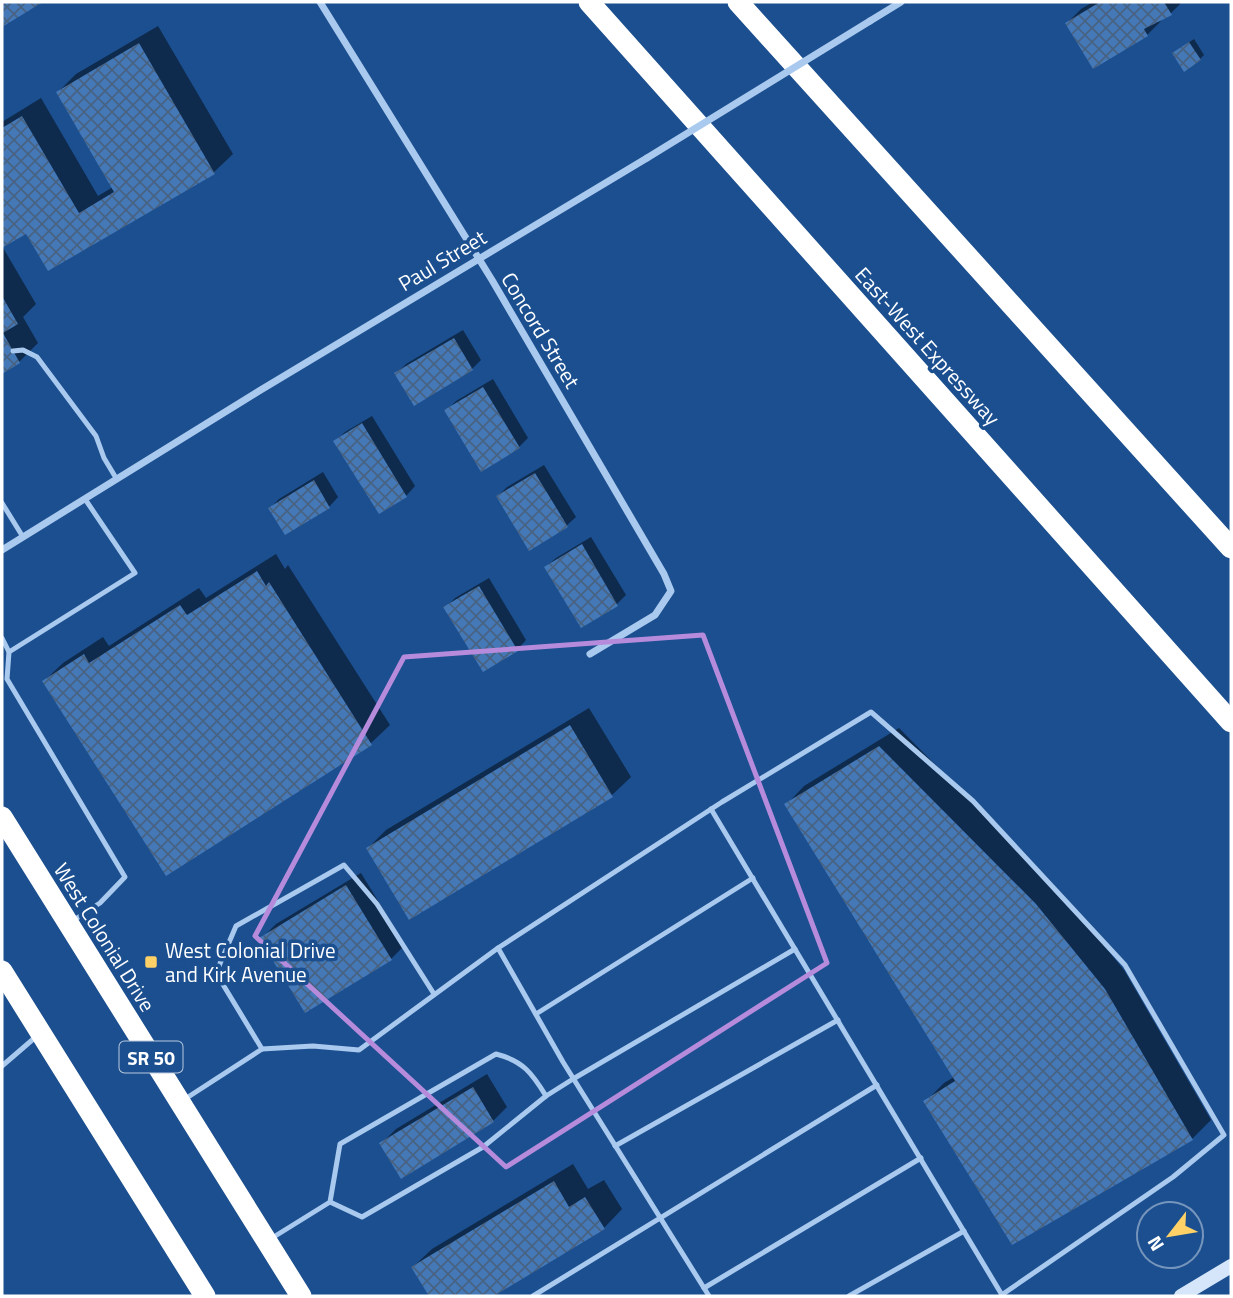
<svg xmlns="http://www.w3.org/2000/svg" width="1233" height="1298" font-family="'Titillium Web',sans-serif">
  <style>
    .shadow { fill: #0007 }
    .building { fill: url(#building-cross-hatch) }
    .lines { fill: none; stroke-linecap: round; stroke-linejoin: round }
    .lane { stroke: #a9c9ee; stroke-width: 5 }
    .street { stroke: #a9c9ee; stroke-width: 7 }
    .secondary { stroke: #d6e6fa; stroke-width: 14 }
    .highway { stroke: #fff; stroke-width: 21 }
    .street-bridge { stroke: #a9c9ee; stroke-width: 7 }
    .marked { fill: none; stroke: #b68bdc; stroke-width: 5; stroke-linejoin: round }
    .poi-dot { fill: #ffd166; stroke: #1b4f8f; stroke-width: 2.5 }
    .labels { text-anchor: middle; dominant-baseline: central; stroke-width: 7; stroke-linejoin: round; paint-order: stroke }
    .shield { fill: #1b4f8f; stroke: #bbcadd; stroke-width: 2 }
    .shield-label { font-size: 19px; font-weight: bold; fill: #fff }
    .street-label { font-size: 21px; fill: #fff; stroke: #1b4f8f }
    .poi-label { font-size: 21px; fill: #fff; stroke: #1b4f8f; text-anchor: start }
  </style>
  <defs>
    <pattern id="building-cross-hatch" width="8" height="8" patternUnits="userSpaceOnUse" patternTransform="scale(1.75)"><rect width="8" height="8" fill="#4478b7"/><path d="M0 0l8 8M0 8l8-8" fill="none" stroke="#486282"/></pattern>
  </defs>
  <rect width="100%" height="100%" fill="#1b4f8f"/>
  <g class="shadow">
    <polygon points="1093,2 1182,2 1171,13 1160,19 1161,21 1147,35 1067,23 1081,9"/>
    <polygon points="158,26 233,154 214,172 49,269 26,231 2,246 2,122 41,98 98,196 113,187 58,92 76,74"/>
    <polygon points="1194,39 1204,55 1200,59 1178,50"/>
    <polygon points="2,246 36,304 23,317 38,343 19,362 2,372"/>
    <polygon points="463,330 481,360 472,369 396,374 406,364"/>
    <polygon points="493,379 528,438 519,447 446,411 456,401"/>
    <polygon points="372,416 415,486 406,496 336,441 345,432"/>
    <polygon points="544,465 576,517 566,526 498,496 507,487"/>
    <polygon points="323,472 338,497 329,507 270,508 279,499"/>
    <polygon points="591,537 626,595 617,604 582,626 546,567 556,558"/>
    <polygon points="276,554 285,569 288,565 390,725 371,743 167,874 44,681 63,663 103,637 109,646 199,588 206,598"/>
    <polygon points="489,578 526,640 517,650 483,670 446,607 455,598"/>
    <polygon points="589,708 631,777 612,795 409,917 368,848 386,830"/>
    <polygon points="899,728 1054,885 1124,970 1211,1120 1192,1139 1013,1243 926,1101 944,1083 954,1077 786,805 804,786"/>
    <polygon points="361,873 405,945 391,959 262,938 276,924"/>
    <polygon points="487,1074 507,1107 493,1121 382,1143 396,1129"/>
    <polygon points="573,1164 588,1189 604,1180 622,1209 604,1228 490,1296 431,1296 413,1267 432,1249"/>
  </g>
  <g class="building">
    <polygon points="2,2 43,2 2,27"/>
    <polygon points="1100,2 1164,2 1172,15 1144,29 1148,36 1093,69 1065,23"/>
    <polygon points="1189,42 1201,60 1184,72 1172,53"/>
    <polygon points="139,43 215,174 48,271 26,234 2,248 2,128 22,116 79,213 114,192 56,92"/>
    <polygon points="2,296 18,324 3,333 20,363 2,374"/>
    <polygon points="454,338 473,370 414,406 394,373"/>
    <polygon points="483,387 520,448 481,472 444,410"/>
    <polygon points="362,423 407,497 379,514 333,441"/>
    <polygon points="535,473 568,527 529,551 496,496"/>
    <polygon points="314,480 330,508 285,535 268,508"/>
    <polygon points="582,544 618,606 581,628 544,567"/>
    <polygon points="257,571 266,586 269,582 372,745 166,876 42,681 84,654 89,663 180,605 187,615"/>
    <polygon points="479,586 518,651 483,672 443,607"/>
    <polygon points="570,725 613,797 409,920 366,848"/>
    <polygon points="879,746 1036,904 1105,989 1193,1140 1012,1245 923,1101 955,1081 784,804"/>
    <polygon points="346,885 392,960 305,1013 259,938"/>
    <polygon points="473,1087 494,1122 401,1179 379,1143"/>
    <polygon points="554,1181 569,1207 585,1197 605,1229 494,1296 429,1296 411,1267"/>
  </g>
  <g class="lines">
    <g class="lane">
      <polyline points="13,351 23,350 37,357 96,436 104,458 116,478"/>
      <polyline points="2,503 23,537"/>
      <polyline points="2,638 9,652"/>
      <polyline points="711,809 1002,1295"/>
      <polyline points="74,920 100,903 125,877 7,679 9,652 135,573 85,499"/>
      <polyline points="498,948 563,1062 709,1296"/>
      <polyline points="536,1014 753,878"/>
      <polyline points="262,1049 216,973 236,926 344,865 377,904 434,994"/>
      <polyline points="2,1066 38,1035"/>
      <polyline points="185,1099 262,1049 313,1046 359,1050 498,948 722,802 871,712 973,801 1125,965 1224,1135 1173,1177 1003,1294 1004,1296"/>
      <polyline points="615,1146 838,1020"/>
      <polyline points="330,1202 362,1217 483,1147 546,1096 573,1079 795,949"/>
      <path d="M272,1238L330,1202L340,1144L496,1054C523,1061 532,1073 546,1096"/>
      <polyline points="704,1288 921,1158"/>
      <polyline points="533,1296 877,1085"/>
      <polyline points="849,1296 964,1231"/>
    </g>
    <g class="street">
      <polyline points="320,2 492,280 664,574 671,591 655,615 590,654"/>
      <polyline points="870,21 901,2"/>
      <polyline points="2,550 259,391 647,158"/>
    </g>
    <polyline class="secondary" points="1181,1296 1231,1266"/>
    <g class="highway">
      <polyline points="589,2 1231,722"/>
      <polyline points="738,2 1231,548"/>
      <polyline points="2,817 301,1296"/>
      <polyline points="2,971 205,1296"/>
    </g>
    <polyline class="street-bridge" points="647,158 870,21"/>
  </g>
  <path class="marked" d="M703,635L827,963L506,1167L255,936L404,657Z"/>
  <rect class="poi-dot" x="144" y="955" width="14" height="14" rx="3.5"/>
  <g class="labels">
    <rect class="shield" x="119.5" y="1041.5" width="63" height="31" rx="5"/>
    <g class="shield-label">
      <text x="151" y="1057">SR 50</text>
    </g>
    <g class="street-label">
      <text transform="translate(442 260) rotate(-31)">Paul Street</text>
      <text transform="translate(541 330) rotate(59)">Concord Street</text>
      <text transform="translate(928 346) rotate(48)">East-West Expressway</text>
      <text transform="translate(105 937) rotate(58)">West Colonial Drive</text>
    </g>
    <g class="poi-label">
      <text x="165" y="950">West Colonial Drive<tspan x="165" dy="24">and Kirk Avenue</tspan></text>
    </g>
  </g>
  <rect width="1233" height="1298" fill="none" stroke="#ffffff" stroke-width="7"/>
  <g transform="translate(1170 1235) rotate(239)"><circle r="33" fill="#1b4f8f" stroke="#7695bc" stroke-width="2"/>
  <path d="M0-5L12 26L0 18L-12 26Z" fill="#ffd166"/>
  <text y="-10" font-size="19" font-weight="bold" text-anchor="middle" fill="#ffffff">N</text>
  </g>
</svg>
